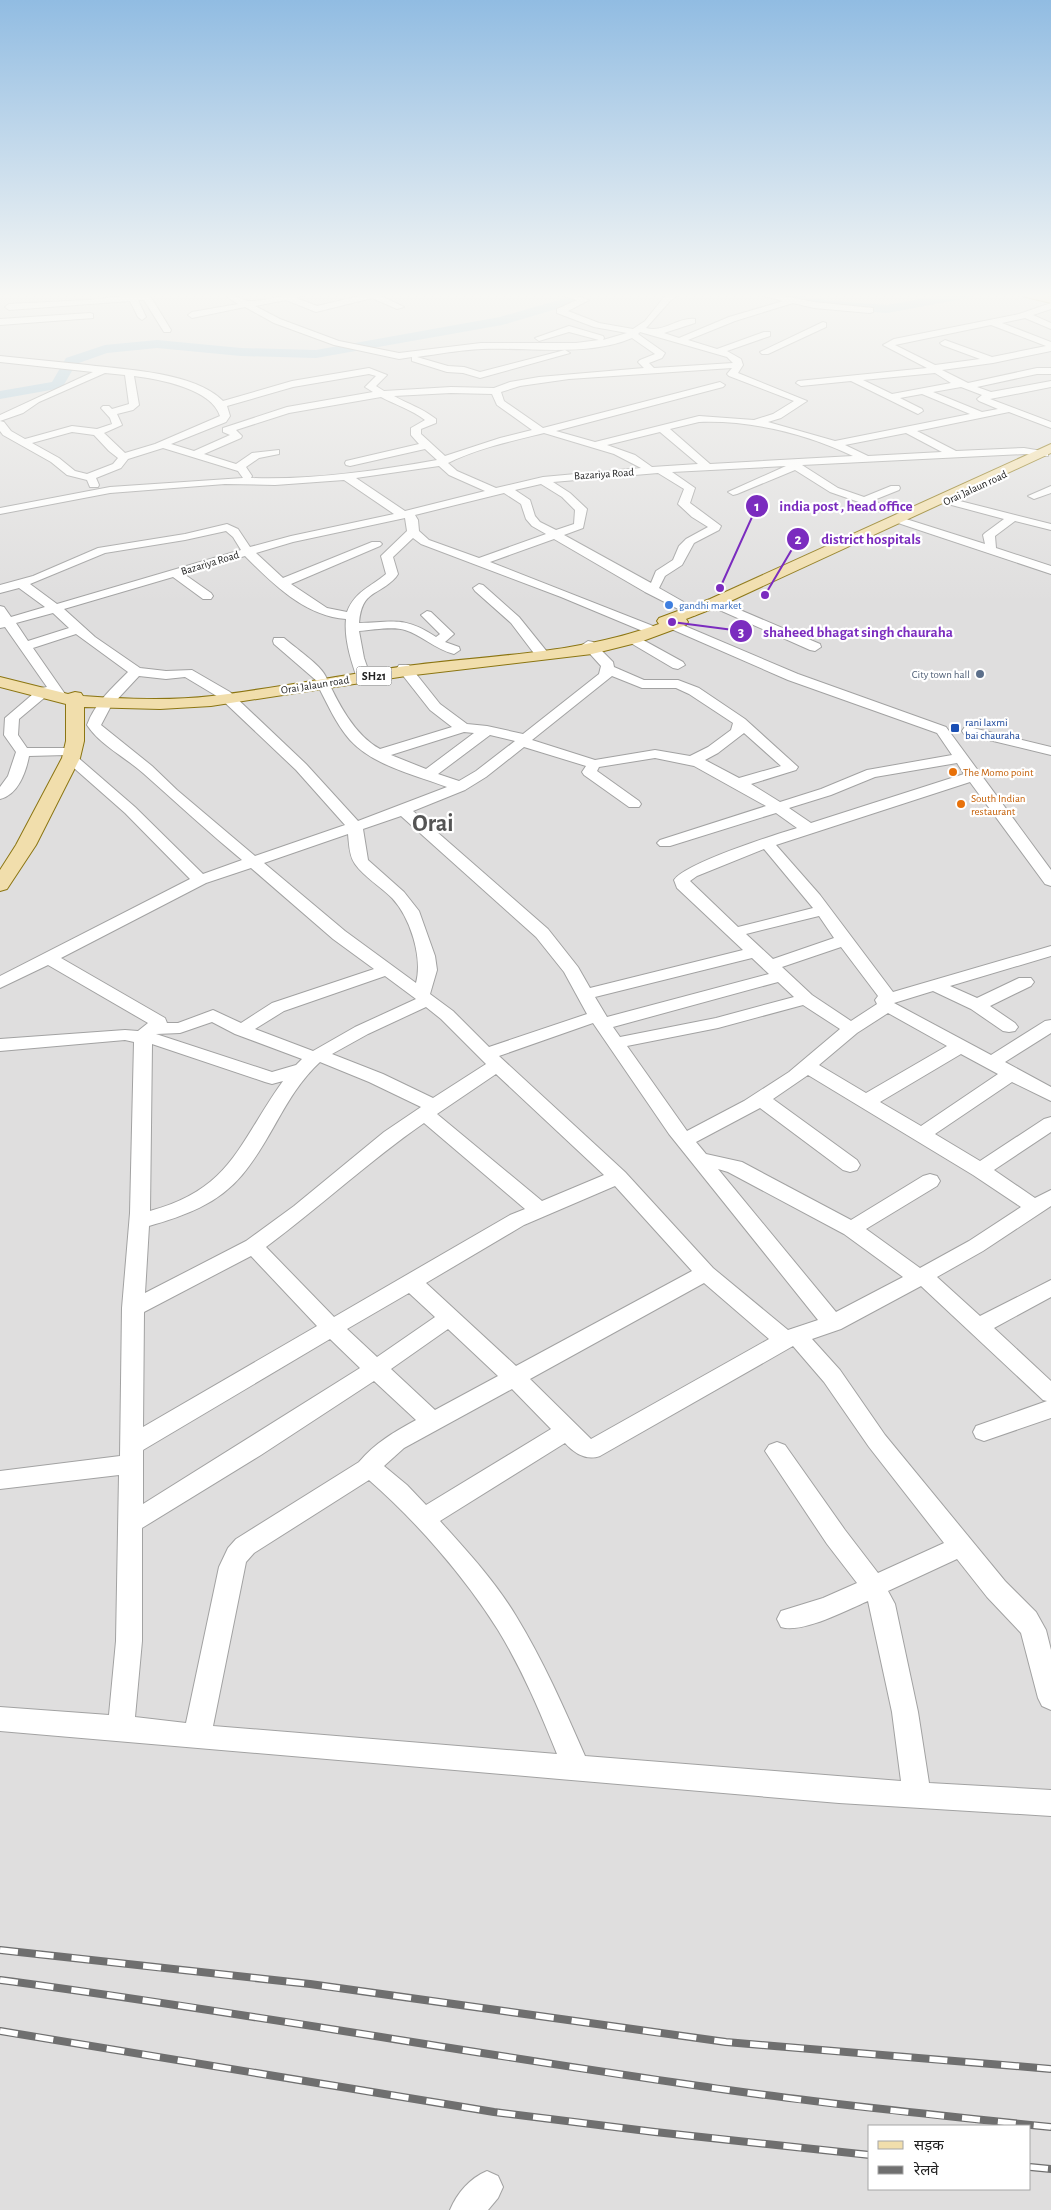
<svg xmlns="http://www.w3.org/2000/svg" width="1051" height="2210" font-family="'Alegreya Sans','Noto Sans Devanagari',sans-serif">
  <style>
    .residential { fill: #dfdede; fill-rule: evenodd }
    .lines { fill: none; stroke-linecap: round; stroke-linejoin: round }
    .river { fill: #aec9d8; fill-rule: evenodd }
    .minor-casing { stroke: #a2a2a2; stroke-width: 2 }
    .major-casing { stroke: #8b7512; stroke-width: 2 }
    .minor { fill: #fff; fill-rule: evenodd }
    .major { fill: #f1deac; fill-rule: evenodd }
    .rail-casing { stroke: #6f6f6f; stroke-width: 8 }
    .rail { stroke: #fff; stroke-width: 5.5; stroke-dasharray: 18; stroke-linecap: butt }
    .shop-dot { fill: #3f7fe0; stroke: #fff; stroke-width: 2 }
    .service-dot { fill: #5c6f8a; stroke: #fff; stroke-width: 2 }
    .transit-dot { fill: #1a4fb4; stroke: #fff; stroke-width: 2 }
    .food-dot { fill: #e8710a; stroke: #fff; stroke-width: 2 }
    .labels { text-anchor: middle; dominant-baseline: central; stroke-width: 4.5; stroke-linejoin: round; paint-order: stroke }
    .far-street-label { font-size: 11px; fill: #212121; stroke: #fff }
    .far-shop-label { font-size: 11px; fill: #366cbe; stroke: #fff; text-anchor: start }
    .far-service-label { font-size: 11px; fill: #4e5e75; stroke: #fff; text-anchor: end }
    .far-transit-label { font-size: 11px; fill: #164399; stroke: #fff; text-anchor: start }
    .far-food-label { font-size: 11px; fill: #c56008; stroke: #fff; text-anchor: start }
    .shield { fill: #fff; stroke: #646464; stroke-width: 1 }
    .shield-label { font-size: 12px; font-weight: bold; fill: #212121 }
    .town-label { font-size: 24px; font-weight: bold; fill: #545454; stroke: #fff }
    .leader { fill: none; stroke: #7b2cbf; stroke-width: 2 }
    .callout-dot { fill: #7b2cbf; stroke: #fff; stroke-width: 2 }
    .mark-label { font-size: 15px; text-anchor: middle; font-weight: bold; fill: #fff }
    .callout-label { font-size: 15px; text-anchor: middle; font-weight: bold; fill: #7b2cbf; stroke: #fff; stroke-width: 4.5; stroke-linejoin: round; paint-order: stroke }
  </style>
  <rect width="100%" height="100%" fill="#f0efe9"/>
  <path class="residential" d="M0,294H1051V2210H0ZM870,2126H1030V2189H870Z"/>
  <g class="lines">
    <g class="river">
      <polygon points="571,294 586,294 567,306 502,325 316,358 241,356 157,348 107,353 76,364 62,388 0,399 0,391 52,382 66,358 105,345 157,340 241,348 316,350 500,317 559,300"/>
      <polygon points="760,294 788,294 831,301 887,305 948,294 974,294 968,298 887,313 831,309 766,298"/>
    </g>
    <g class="minor-casing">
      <g id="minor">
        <polygon points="141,294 149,294 171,330 170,332 164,332 144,300 138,300 146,317 142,320 138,317 130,301 9,310 5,307 9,304 88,300"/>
        <path d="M223,294C236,294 242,301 250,301C267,301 286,294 306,294L296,298L317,306L368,294H382L381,296L404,307L397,309L372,298L316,312L286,300L255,306L280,319L339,341L399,353L481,343H576L599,340L569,332L539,341L535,338L569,326L603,336L604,338L603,340L627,333L594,327L557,313V309L577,300L557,294H571L589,300L568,311L599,323L633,329L645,321L664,297L669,294H679L670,301L646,328C664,333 678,317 695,319V323L664,333L679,338L729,317L783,301L757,294H773L814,302L873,308V312L870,313L814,308L793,303L735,321L688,340L717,349L764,332H770V336L727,351L741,359L743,365L738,373L807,401L781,418L768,422L835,441L970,414L922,394L900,398L922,409L923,411L918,414L851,381L801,386L796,383L798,381L927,368L883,345L894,339L1019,314L1051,303V309L1033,315L1051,323V329L1025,318L1002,323L1051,342V351L993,363L942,370L968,383L1037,368H1051V374H1037L977,387L991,392L1051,381V387L990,399L1051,422V428L1009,412L917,431L956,451L1024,448L1048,452V456L1024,454L802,465L838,488L864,497L891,486H899L900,488L899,490L874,500L882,505L876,508L830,492L795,470L737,494L733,495L728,492L786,466L672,472L695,488L690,503L721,526L719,530L694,543L682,565L665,576L659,588L696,609L698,612L696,615L692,616L645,592L554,539L490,562L653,626L655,629L653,632H645L561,597L421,544L413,538L393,557L398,574L396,577C378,597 362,589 359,623C393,622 405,616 436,637L440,634L421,615L427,611L431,612L454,634L445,642L459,647L460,650L454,654C434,649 422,635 405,630C393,626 373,630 359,631L364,658L371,678L364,682L357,678C351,660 344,639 346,619C305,616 273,584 245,556L184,574L211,593L213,596L211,599H203L173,577L64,609L95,637L140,668L166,671L192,670L230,692L306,764L358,821L447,787C415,775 374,766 350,740C336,724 327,703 317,684L318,682L274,644L273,641L274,638H284C294,647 321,665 326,677C337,701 354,735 380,749L452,727L430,710L397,668L399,665H409L440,704L467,724L487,726L523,734L599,674L601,666L582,645L588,641L593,642L613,662L614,667L644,680H678L699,688L745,719L798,767L796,770L751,784L780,802L821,789L867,770L952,755L937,733L788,680L669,628L667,625L673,621L798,674L946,727L1051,870V886L1045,884L970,782L776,845L820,895L893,992L1051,946V956L950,986L977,998L1019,978H1031L1034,982L1031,986L990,1006L1015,1023L1018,1027L1015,1031L1009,1032L1003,1031L971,1009L933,991L894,1003L991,1055L1045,1021L1051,1020V1033L1005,1062L1051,1087V1101L1012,1082L935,1134L980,1161L1044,1119L1051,1117V1132L994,1170L1035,1198L1051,1190V1206L983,1251L937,1277L980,1316L1051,1280V1297L994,1328L1051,1381V1418L984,1441L976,1438L973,1432L976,1426L1047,1401L1043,1400L921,1286L841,1329L812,1339L840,1370L885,1435L1005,1581L1036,1612L1046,1630L1051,1650V1710L1042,1706L1038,1698L1021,1633L987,1597L957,1559L888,1591L895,1604L918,1712L929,1783L1051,1790V1816L839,1803L0,1731V1707L109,1715L116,1641L119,1475L0,1489V1471L120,1456L122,1308L130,1213L134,1042L125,1040L0,1051V1039L125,1030L138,1031L148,1023L48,965L0,988V976L190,879L125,813L66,761L64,758L66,755L29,756C26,772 18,795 0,799V787L8,776L16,752L4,735L5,718L40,688L47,687L5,627L0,628V606L4,607L11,617L45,607L19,588L0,593V585L33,576L98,548L185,534L227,524L238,529L250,547L291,536L394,514L344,480L275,485L225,484L110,493L0,514V508L110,487L243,478L238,471L163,448L128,459L121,468L96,478L99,485L98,487H90L87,480L67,475L51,462L3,435L0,431V415L93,372L0,362V356C29,359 59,362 88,365C127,370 194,372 223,401L292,381L369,368L387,375L376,386L384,391L451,387L494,388L510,382L539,377L644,368L638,362L640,360L655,354L632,338C589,357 528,347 482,349C460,350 438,354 417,357L448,366L464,367L480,372L565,350L570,353L480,378L463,373L447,372L412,361V357L399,359L334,345L274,323L245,307L192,318L188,315L192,312L238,304ZM991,325L1046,346L992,357L945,340L940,343L942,345L980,359L935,365L895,345ZM640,332L727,357L733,363L654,368L649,363L662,358L665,353L638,334ZM732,368L727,374L729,376L794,401L773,414L754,420L699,416L595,442L556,431L723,387L725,385L720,382L543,428L504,401L501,392L520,386L569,379ZM105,373L125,375L129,404L112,409L109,406H103L101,408L110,418L112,424L97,429L72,426L25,439L11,431L4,422L0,421L23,413L39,402ZM935,373L951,383L892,394L863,380ZM369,374L376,376L365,387L373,392L287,407L223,428V432L230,435L194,451L171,444L226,422L230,416L227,406L293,387ZM134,376C159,379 212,389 220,416L155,444L125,453L104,433L122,425L117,414L133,410L139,405ZM961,387L982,395L977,399L979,401L998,409L982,412L933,392ZM451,393L492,394L497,405L532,430L500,438L445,456L421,434V429L436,423V419C420,407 410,405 394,396ZM381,397C396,405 412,410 425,420L411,428V435L419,444L346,461L345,463L346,465L350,466L425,449L437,460C375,471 313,480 251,478L252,476L246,467L259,458L279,454V450L252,453L236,464L204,454L241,438L242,436L236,430L289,413ZM699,422C751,420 807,434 853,456L710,464L670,429ZM72,432L94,435L109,451L118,458L113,464L87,474L75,471L59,458L32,443ZM660,432L698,464L652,467L635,455L607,445ZM544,433L614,454L641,468L543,477L496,488L457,471L448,463C478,448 512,441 544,433ZM906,433L942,452L868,456L845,445ZM439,466L449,475L485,491L405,511L356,478ZM658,473L684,489L678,504L692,517L708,527L686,539L679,546L673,560L656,571L651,583L564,535L583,528L587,509L570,493L553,482ZM541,484L562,497L575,510L574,524L556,530L540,522L535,516L530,500L515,490ZM504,493L521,504L526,519L532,526L546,534L479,558L429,540L419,531L418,520L415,515ZM405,518L407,531L381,556L386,574C371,587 355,591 347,612L327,608L291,584L380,546L382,544L380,542H372L283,578L256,553L293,542ZM226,531L233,537L241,550L57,604L30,584L105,553L185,540ZM53,613L69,628L28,641L16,623ZM76,634L128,672C112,688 95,703 87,725C100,745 125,757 143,773C176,802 208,832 242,860L203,874L135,807L75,755L79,751L77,748H27L18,735L19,719L50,693L53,697L58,698L65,694L33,648ZM139,676L166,679L185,677L220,698L296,770L345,825L255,856L177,790L152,766L101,725L111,706ZM612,676L642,688H676L689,694L733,723L731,730L708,747L690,756L655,750L595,760L532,740ZM464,732L474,733L426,769L391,755ZM744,733L781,766L739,778L705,760L718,753ZM490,735L515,741L476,771L459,781L438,774ZM524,747L586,766L582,772L584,775L629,807H639L641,804L639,801L597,771L599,767L655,758L694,766L766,806L660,840L657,843L660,846H670L776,813L797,828C774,835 686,863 674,880L677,888L743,950L590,988L578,967L548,929L413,811L465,790L486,777ZM957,763L964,774L811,823L789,808L831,795L875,777ZM401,816L536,937L564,972L587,1014L489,1047L453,1011L430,994L437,970L435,956L419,911L404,892L368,860L363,829ZM348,834C349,843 349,856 355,864C364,877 380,886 392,898C410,917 423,957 416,983L345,931L264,863ZM764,849L813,908L738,927L690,881L697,876ZM251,868L333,939L374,969L272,1003L241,1023L213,1010L178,1023H167L165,1018L61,958L206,883ZM819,916L834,938L773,959L746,934ZM841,947L878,996L875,1000L877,1004L851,1021L812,995L782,967ZM752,958L769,974L607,1017L595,997ZM385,976L416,999L355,1027L313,1051L255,1029L284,1011ZM778,982L794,997L716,1018L620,1037L613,1027ZM803,1005L840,1029L789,1072L744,1101L687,1131L627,1046L718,1028ZM426,1007L441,1019L486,1064L433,1098L383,1074L332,1054L368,1034ZM888,1013L947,1046L866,1093L819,1065L857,1033ZM212,1022L235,1034L302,1059L296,1065L272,1072L156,1034L180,1033ZM593,1023L669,1134L818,1320L788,1330L713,1268L625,1172L499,1056ZM152,1044L265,1082L272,1084L283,1081C239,1142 232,1189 150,1211ZM961,1054L998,1074L921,1126L880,1102ZM320,1062L369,1082L421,1107L384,1132L294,1206L246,1241L145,1293L149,1226C184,1216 218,1204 242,1175C272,1140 285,1094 320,1062ZM496,1074L604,1175L542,1201L437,1114ZM808,1075L973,1175L1021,1207L969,1241L920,1268L866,1229L937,1186L940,1181L937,1176L930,1174L923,1176L851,1220L742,1162L706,1154L696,1142L760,1108L843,1170L850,1172L857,1170L860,1165L857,1160L773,1099ZM424,1123L525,1209L510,1215L334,1317L266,1247C320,1207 369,1161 424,1123ZM718,1169L728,1172L844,1234L903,1277L836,1312ZM615,1186L692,1271L516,1366L426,1283L524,1225ZM251,1256L317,1326L143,1427L144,1312ZM704,1283L769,1339L591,1439L530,1379ZM409,1293L435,1317L377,1357L347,1329ZM448,1329L498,1376L435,1410L391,1369ZM330,1339L360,1368L143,1504V1450ZM793,1346L824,1382L869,1447L944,1543L878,1573L845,1530L785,1445L777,1442L769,1445L765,1451L827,1544L857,1583L823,1598L781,1611L777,1619L781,1627C802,1634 847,1610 868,1601L892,1712L901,1781L585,1756C564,1708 543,1660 516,1616C495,1581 467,1551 440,1521L565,1443C574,1453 586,1461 600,1456ZM374,1381L416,1420C394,1432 375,1443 359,1462L236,1539L228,1548L219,1567L186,1723L135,1717L142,1641V1528L261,1455ZM512,1389L551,1429L426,1505L407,1485L384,1466L404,1448ZM369,1480C416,1521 465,1577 498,1630C522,1669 540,1712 557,1754L213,1726L246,1562L254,1553Z"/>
        <polygon points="90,313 93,314 93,318 0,325 0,319"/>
        <polygon points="823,322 826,323 826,327 768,354 762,354 760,352"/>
        <polygon points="1051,486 1051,493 1034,499 1028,496"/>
        <polygon points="948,498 1051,524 1051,530 1015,521 995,536 996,548 1051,566 1051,574 898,523 896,521 898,519 906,519 985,544 983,535 985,533 1004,519 944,503 942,501 944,499"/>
        <polygon points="479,584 483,585 519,617 548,653 546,656 536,656 511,623 475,591 473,588"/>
        <polygon points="719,601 820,644 821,647 815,651 810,650 715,608 713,605 715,602"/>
        <polygon points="634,635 683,662 685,665 678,669 673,668 629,642 628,639"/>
        <polygon points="969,727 1051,747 1051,755 964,734 962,731 964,728"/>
        <path d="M487,2171L498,2176L503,2187L498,2198L488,2210H450C457,2193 470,2178 487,2171Z"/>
      </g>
    </g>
    <g class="major-casing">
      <g id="major">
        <polygon points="1021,294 1039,294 1051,297 1051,303 1022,296"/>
        <path d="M1051,444V453L722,605L686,619L688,622L686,625L640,642L592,654L406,676L211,706L160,709L84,707V741L80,758L36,845L7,889L0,891V870L16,845L62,758L66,741V704L0,687V677L68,694L75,692L81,693L83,696C126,699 169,701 212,696C277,688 341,675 406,666C491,655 579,654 659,624L657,621L659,618L710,599Z"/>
      </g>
    </g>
    <use href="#minor" class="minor"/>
    <use href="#major" class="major"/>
    <g class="rail-casing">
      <g id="rail">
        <polyline points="0,1950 310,1984 726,2042 1051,2069"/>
        <path d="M0,1980C243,2012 485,2056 728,2090C835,2105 943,2116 1051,2127"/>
        <polyline points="0,2031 494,2112 655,2132 870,2155"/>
        <polyline points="1030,2167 1051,2169"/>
      </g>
    </g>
    <use href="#rail" class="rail"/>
  </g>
  <linearGradient id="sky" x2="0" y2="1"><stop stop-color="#91bce2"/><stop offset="0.49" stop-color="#f8f8f5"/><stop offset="1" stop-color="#f8f8f5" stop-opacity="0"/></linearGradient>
  <rect width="1051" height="603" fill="url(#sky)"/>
  <circle class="shop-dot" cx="669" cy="605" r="5"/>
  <circle class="service-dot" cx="980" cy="674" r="5"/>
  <rect class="transit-dot" x="950" y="723" width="10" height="10" rx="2.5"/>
  <g class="food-dot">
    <circle cx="953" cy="772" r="5"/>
    <circle cx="961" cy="804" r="5"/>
  </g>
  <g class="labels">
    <g class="far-street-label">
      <text transform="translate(604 474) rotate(-4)">Bazariya Road</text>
      <text transform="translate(975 488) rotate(-25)">Orai Jalaun road</text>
      <text transform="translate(210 563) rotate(-17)">Bazariya Road</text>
      <text transform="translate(315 685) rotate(-9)">Orai Jalaun road</text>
    </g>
    <g class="far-shop-label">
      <text x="679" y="605">gandhi market</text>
    </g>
    <g class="far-service-label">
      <text x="970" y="674">City town hall</text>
    </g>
    <g class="far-transit-label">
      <text x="965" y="722">rani laxmi<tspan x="965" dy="13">bai chauraha</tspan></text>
    </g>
    <g class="far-food-label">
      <text x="963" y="772">The Momo point</text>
      <text x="971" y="798">South Indian<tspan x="971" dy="13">restaurant</tspan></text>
    </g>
    <rect class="shield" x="356.5" y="666.5" width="35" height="19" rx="4"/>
    <g class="shield-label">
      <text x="374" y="676">SH21</text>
    </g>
    <g class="town-label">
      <text x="433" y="824">Orai</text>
    </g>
  </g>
  <path class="leader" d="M720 588L757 506M765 595L798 539M672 622L741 631"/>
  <g class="callout-dot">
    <circle cx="720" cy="588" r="5"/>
    <circle cx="765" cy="595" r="5"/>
    <circle cx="672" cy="622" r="5"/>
    <circle cx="757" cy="506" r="12"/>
    <circle cx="798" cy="539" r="12"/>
    <circle cx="741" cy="631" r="12"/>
  </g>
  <g class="mark-label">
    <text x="757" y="511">1</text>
    <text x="798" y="544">2</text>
    <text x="741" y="637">3</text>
  </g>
  <g class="callout-label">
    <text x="846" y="511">india post , head office</text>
    <text x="871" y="544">district hospitals</text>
    <text x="858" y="637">shaheed bhagat singh chauraha</text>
  </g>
  <rect x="868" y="2125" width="162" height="65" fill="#ffffff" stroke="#a6a6a6"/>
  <rect x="878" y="2141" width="25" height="8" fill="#f1deac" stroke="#a6a6a6"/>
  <text x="914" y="2150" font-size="15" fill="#212121">सड़क</text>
  <rect x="878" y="2166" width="25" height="8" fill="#6f6f6f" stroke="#a6a6a6"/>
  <text x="914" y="2175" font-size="15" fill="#212121">रेलवे</text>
</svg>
